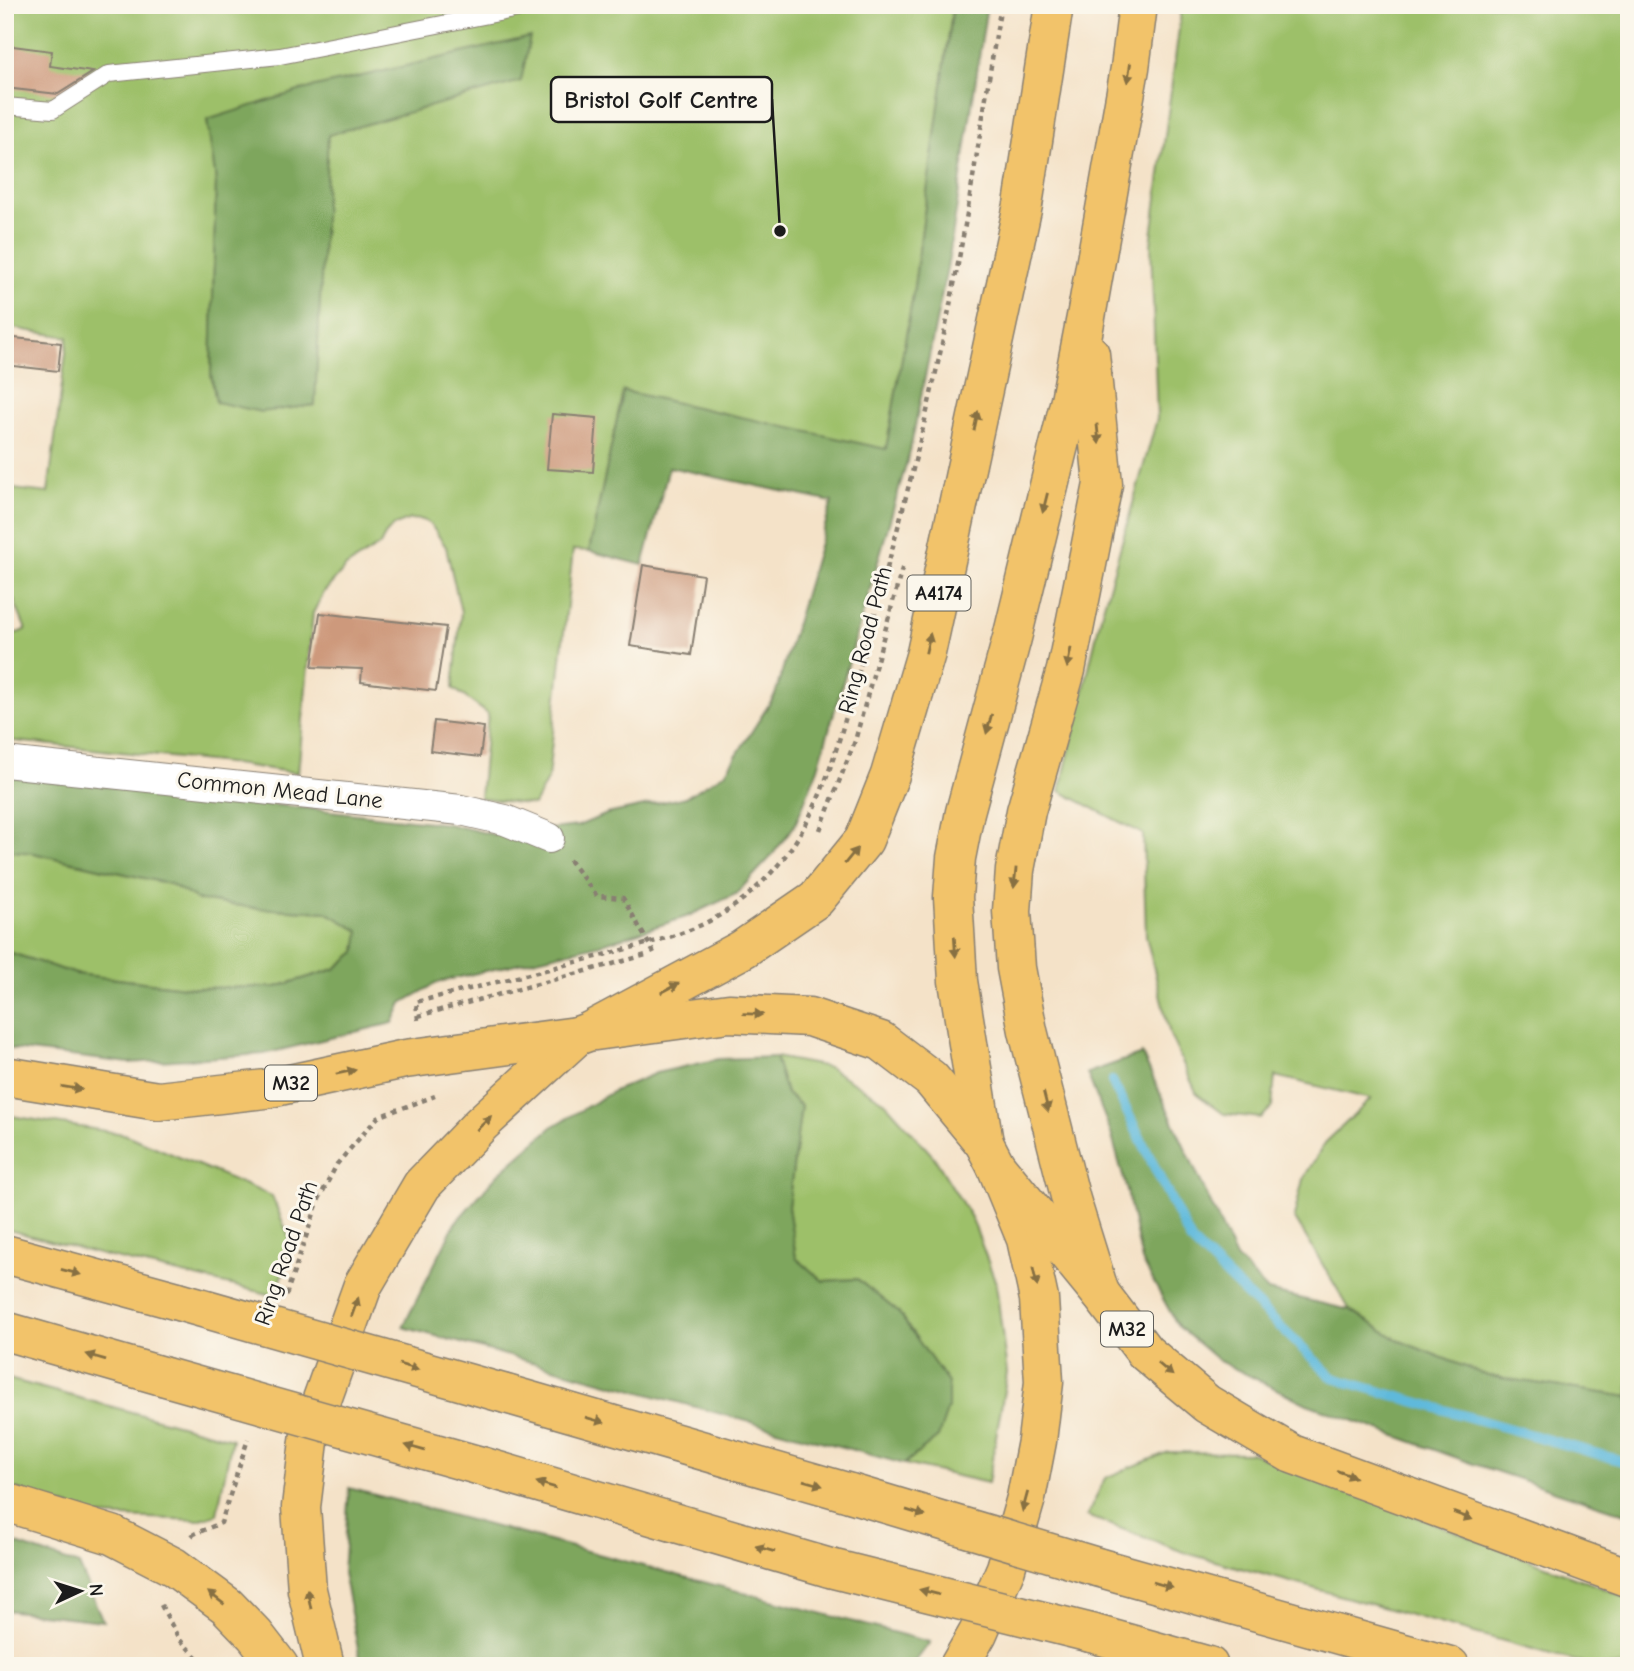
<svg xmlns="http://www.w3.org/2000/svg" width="1634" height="1671" font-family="'Comic Neue',sans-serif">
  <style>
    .green { fill: #9dc069; stroke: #5c6e42; stroke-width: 2; fill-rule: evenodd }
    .forest { fill: #7ea65d; stroke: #4d613c; stroke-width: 2 }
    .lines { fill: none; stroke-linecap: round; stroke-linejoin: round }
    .stream { stroke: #5eb9db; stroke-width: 10 }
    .building { fill: #cd997b }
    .service-casing { stroke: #887f72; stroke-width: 18 }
    .minor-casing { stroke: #887f72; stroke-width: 32 }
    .primary-casing { stroke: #887f72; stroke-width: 41 }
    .trunk-casing { stroke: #887f72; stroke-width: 41 }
    .motorway-casing { stroke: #887f72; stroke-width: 41 }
    .path { stroke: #887f72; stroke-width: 4.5; stroke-dasharray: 5 5; stroke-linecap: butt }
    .service { stroke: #fff; stroke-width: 16 }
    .minor { stroke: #fff; stroke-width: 30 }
    .primary { stroke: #f2c36a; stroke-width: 38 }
    .trunk { stroke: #f2c36a; stroke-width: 38 }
    .motorway { stroke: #f2c36a; stroke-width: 38 }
    .motorway-bridge-casing { stroke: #887f72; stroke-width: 41; stroke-linecap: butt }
    .motorway-bridge { stroke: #f2c36a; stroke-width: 38 }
    .oneway { fill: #877043 }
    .labels { text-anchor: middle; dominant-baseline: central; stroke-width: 6; stroke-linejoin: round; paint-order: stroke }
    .shield { fill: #fbf7ec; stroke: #5f5e5a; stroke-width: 2 }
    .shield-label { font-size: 21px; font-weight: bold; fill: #1c1c1c }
    .street-label { font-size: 23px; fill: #1c1c1c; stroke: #fbf7ec }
    .leader { fill: none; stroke: #1c1c1c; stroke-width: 2.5 }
    .callout-dot { fill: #1c1c1c; stroke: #fbf7ec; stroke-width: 2.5 }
    .callout { fill: #fbf7ec; stroke: #1c1c1c; stroke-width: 2.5 }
    .callout-label { font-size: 24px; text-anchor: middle; font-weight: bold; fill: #1c1c1c }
  </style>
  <rect width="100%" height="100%" fill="#fbf7ec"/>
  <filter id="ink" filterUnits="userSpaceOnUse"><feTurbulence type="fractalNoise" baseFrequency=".0143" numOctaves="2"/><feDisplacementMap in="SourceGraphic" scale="14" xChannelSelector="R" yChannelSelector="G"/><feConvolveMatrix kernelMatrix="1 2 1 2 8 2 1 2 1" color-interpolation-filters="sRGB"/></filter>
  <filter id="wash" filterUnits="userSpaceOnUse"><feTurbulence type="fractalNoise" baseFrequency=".00686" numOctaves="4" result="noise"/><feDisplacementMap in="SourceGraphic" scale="28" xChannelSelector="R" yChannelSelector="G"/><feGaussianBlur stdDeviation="1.57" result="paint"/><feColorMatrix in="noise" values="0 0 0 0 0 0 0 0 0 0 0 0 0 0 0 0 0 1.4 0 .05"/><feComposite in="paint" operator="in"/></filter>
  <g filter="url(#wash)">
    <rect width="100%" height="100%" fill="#f4e2c8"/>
    <g class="green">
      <path d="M5,5H953L912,301L886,450L623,391L589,551L573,550L548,778L534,805L480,798L488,714L453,688L461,612L446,547L431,525L423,520L410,519L393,526L385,535L380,545L346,567L324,592L313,613L298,773L227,763L5,740V637L26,630L5,578V488L48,493L68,337L5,327ZM520,81L328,134L216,402L211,374L216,181L207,120Z"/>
      <polygon points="1182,5 1629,5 1629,1397 1488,1376 1400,1341 1350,1310 1294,1217 1303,1179 1325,1143 1371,1099 1275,1076 1272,1107 1261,1118 1224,1114 1197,1094 1170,1035 1146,936 1143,834 1060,791 1102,612 1157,419 1151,244"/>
      <polygon points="5,850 33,853 170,884 198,900 256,908 326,912 359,931 356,952 335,969 276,987 193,988 76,974 5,951"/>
      <polygon points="775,1057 828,1067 884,1101 934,1157 972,1219 996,1283 1007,1373 988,1483 904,1464 938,1437 948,1383 898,1312 857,1279 823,1281 796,1258 788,1207 801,1106 786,1093"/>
      <polygon points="5,1115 124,1134 272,1196 291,1242 277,1296 98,1254 5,1229"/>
      <polygon points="5,1378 232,1439 217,1514 198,1520 96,1516 5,1486"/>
      <polygon points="1168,1452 1251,1453 1629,1598 1629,1666 1594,1666 1186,1553 1087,1516 1105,1478"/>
    </g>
    <g class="forest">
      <polygon points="953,5 987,5 949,258 910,451 818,768 795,825 769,859 736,894 686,917 605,943 439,982 402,1003 393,1023 264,1054 129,1063 5,1048 5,951 76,974 193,988 276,987 335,969 356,952 359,931 326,912 256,908 198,900 170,884 33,853 5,850 5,775 448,824 495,835 578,826 607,814 686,797 725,773 775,695 832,502 669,467 643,565 589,551 623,391 886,449 912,301"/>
      <polygon points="530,37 521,81 328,135 315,405 261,412 216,402 211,374 216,181 207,120 302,90"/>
      <polygon points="1142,1054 1236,1258 1268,1291 1350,1310 1400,1341 1488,1376 1629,1397 1629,1515 1474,1464 1307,1404 1219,1361 1178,1326 1142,1261 1127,1191 1111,1133 1087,1073"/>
      <polygon points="775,1057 786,1093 801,1106 788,1207 796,1258 823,1281 857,1279 898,1312 948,1383 948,1408 938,1437 904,1464 403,1327 455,1223 497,1175 552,1127 614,1091 656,1073 719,1059"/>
      <polygon points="349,1488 930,1642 912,1666 365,1666 359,1654 343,1573"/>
      <polygon points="5,1540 79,1565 103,1621 5,1610"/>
    </g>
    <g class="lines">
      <polyline class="stream" points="1112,1081 1191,1241 1333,1378 1629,1463"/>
    </g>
    <g id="blocks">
      <g class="building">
        <polygon points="5,45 52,51 50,66 93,72 58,94 5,88"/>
        <polygon points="5,337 61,343 58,371 5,365"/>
        <polygon points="552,414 597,418 593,472 547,469"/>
        <polygon points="643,565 703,575 691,655 630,646"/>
        <polygon points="320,613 446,627 436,691 361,682 362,669 312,667"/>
        <polygon points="434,721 484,727 480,757 430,751"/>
      </g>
    </g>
  </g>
  <g filter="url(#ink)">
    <use href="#blocks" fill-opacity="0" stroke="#887f72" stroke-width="2"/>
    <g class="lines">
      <g class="service-casing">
        <polyline id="service" points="5,106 53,110 109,74 280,56 539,5"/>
      </g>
      <g class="minor-casing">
        <polyline id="minor" points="5,762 461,810 505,820 549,838"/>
      </g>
      <g class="primary-casing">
        <g id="primary">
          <polyline points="1090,354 1103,484 1066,670 1026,811 1015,870 1012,911 1016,968 1028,1031 1071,1200 1100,1293"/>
          <polyline points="590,1031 743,949 816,899 864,840 890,775 926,653 1023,205 1054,5"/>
          <polyline points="984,1143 958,981 953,897 956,858 965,812 1012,638 1070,400 1086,317 1130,68 1138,5"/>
        </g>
      </g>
      <g class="trunk-casing">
        <polyline id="trunk" points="325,1666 307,1590 301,1507 310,1433 363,1285 422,1185 481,1124 577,1036 588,1032 729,1013 809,1017 881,1041 931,1079 984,1143 996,1166 1026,1239 1039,1299 1044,1382 1037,1441 1026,1498 1006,1568 978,1633 959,1666"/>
      </g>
      <g class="motorway-casing">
        <g id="motorway">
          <polyline points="5,1076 158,1101 266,1089 405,1059 577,1036"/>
          <polyline points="996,1166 1100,1293 1145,1352 1207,1404 1292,1454 1629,1578"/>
          <polyline points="5,1254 178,1301"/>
          <polyline points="5,1331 162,1376"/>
          <polyline points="506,1394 850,1493"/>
          <polyline points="481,1466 830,1568"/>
          <polyline points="5,1502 112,1535 174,1567 227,1606 255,1635 279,1666"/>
          <polyline points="1097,1567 1450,1666"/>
          <polyline points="1091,1633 1209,1666"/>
        </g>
      </g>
      <g class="path">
        <polyline points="820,830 855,741 903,565"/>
        <polyline points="569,860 597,896 623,898 654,953"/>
        <polyline points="418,1016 646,955"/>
        <path d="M418,1020L416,1002C478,987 541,971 604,955C644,944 690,935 725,912C757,892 786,860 804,827C825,790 837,748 849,706C860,669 870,632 880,594C906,499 931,402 950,305C970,206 984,105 1001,5"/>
        <polyline points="286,1295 319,1199 337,1164 378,1117 435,1096"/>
        <polyline points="192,1536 194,1534 221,1523 248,1439"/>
        <polyline points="161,1605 179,1639 205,1666"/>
      </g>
      <use href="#service" class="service"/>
      <use href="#minor" class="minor"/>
      <use href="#primary" class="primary"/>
      <use href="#trunk" class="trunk"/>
      <use href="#motorway" class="motorway"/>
      <g class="motorway-bridge-casing">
        <g id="motorway-bridge">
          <polyline points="178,1301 506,1394"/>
          <polyline points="162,1376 481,1466"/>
          <polyline points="850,1493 1097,1567"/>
          <polyline points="830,1568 1091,1633"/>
        </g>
      </g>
      <use href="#motorway-bridge" class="motorway-bridge"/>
    </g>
    <defs><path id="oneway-solid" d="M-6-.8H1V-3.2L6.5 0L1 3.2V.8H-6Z" transform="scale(1.75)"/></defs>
    <g class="oneway">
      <use href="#oneway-solid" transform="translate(1129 73) rotate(99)"/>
      <use href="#oneway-solid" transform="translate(976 421) rotate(-78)"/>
      <use href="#oneway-solid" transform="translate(1098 434) rotate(84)"/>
      <use href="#oneway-solid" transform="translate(1045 503) rotate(104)"/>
      <use href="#oneway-solid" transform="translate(928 643) rotate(-77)"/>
      <use href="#oneway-solid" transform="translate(1069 658) rotate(101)"/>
      <use href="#oneway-solid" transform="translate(989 724) rotate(105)"/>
      <use href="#oneway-solid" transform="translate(851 856) rotate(-51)"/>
      <use href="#oneway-solid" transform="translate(1015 878) rotate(96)"/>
      <use href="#oneway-solid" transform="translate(955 947) rotate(86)"/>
      <use href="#oneway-solid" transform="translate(670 988) rotate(-28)"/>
      <use href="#oneway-solid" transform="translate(753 1014) rotate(2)"/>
      <use href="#oneway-solid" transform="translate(346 1072) rotate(-12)"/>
      <use href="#oneway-solid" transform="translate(72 1088) rotate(9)"/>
      <use href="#oneway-solid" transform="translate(1046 1102) rotate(76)"/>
      <use href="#oneway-solid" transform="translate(484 1123) rotate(-44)"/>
      <use href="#oneway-solid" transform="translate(71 1272) rotate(15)"/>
      <use href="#oneway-solid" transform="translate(1035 1277) rotate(77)"/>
      <use href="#oneway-solid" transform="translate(355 1307) rotate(-70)"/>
      <use href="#oneway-solid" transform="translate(96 1357) rotate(-164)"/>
      <use href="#oneway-solid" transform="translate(409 1367) rotate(16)"/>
      <use href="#oneway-solid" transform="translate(1165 1369) rotate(40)"/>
      <use href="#oneway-solid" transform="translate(595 1420) rotate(16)"/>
      <use href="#oneway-solid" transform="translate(415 1448) rotate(-164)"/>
      <use href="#oneway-solid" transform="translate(1346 1474) rotate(20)"/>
      <use href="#oneway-solid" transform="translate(813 1483) rotate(16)"/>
      <use href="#oneway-solid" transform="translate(546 1485) rotate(-164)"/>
      <use href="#oneway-solid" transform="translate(1025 1502) rotate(105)"/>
      <use href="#oneway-solid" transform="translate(916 1513) rotate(17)"/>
      <use href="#oneway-solid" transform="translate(1463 1516) rotate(20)"/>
      <use href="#oneway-solid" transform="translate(765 1549) rotate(-164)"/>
      <use href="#oneway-solid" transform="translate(1163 1585) rotate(16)"/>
      <use href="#oneway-solid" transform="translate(929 1592) rotate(-166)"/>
      <use href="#oneway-solid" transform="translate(216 1598) rotate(-143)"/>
      <use href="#oneway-solid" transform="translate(309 1599) rotate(-101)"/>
    </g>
  </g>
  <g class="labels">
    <g class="shield">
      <rect x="907.5" y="575.5" width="63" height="35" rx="5"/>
      <rect x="265" y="1065.5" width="52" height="35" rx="5"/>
      <rect x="1101" y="1311.5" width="52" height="35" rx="5"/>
    </g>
    <g class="shield-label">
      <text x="939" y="593">A4174</text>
      <text x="291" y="1083">M32</text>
      <text x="1127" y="1329">M32</text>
    </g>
    <g class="street-label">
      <text transform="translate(865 640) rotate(-75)">Ring Road Path</text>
      <text transform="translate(280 790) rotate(6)">Common Mead Lane</text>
      <text transform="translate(286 1253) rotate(-71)">Ring Road Path</text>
    </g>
  </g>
  <path class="leader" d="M780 231L772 99"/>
  <circle class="callout-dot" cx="780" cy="231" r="7"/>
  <rect class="callout" x="551" y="77" width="221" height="45" rx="7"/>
  <g class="callout-label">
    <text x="661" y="108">Bristol Golf Centre</text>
  </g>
  <rect width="1634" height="1671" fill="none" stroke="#fbf7ec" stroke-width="28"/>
  <g transform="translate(80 1591) rotate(86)" stroke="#fbf7ec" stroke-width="5" paint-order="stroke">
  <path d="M0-5L12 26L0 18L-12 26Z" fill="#1c1c1c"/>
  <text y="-10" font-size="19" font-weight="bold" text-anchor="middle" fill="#1c1c1c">N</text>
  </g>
</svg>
